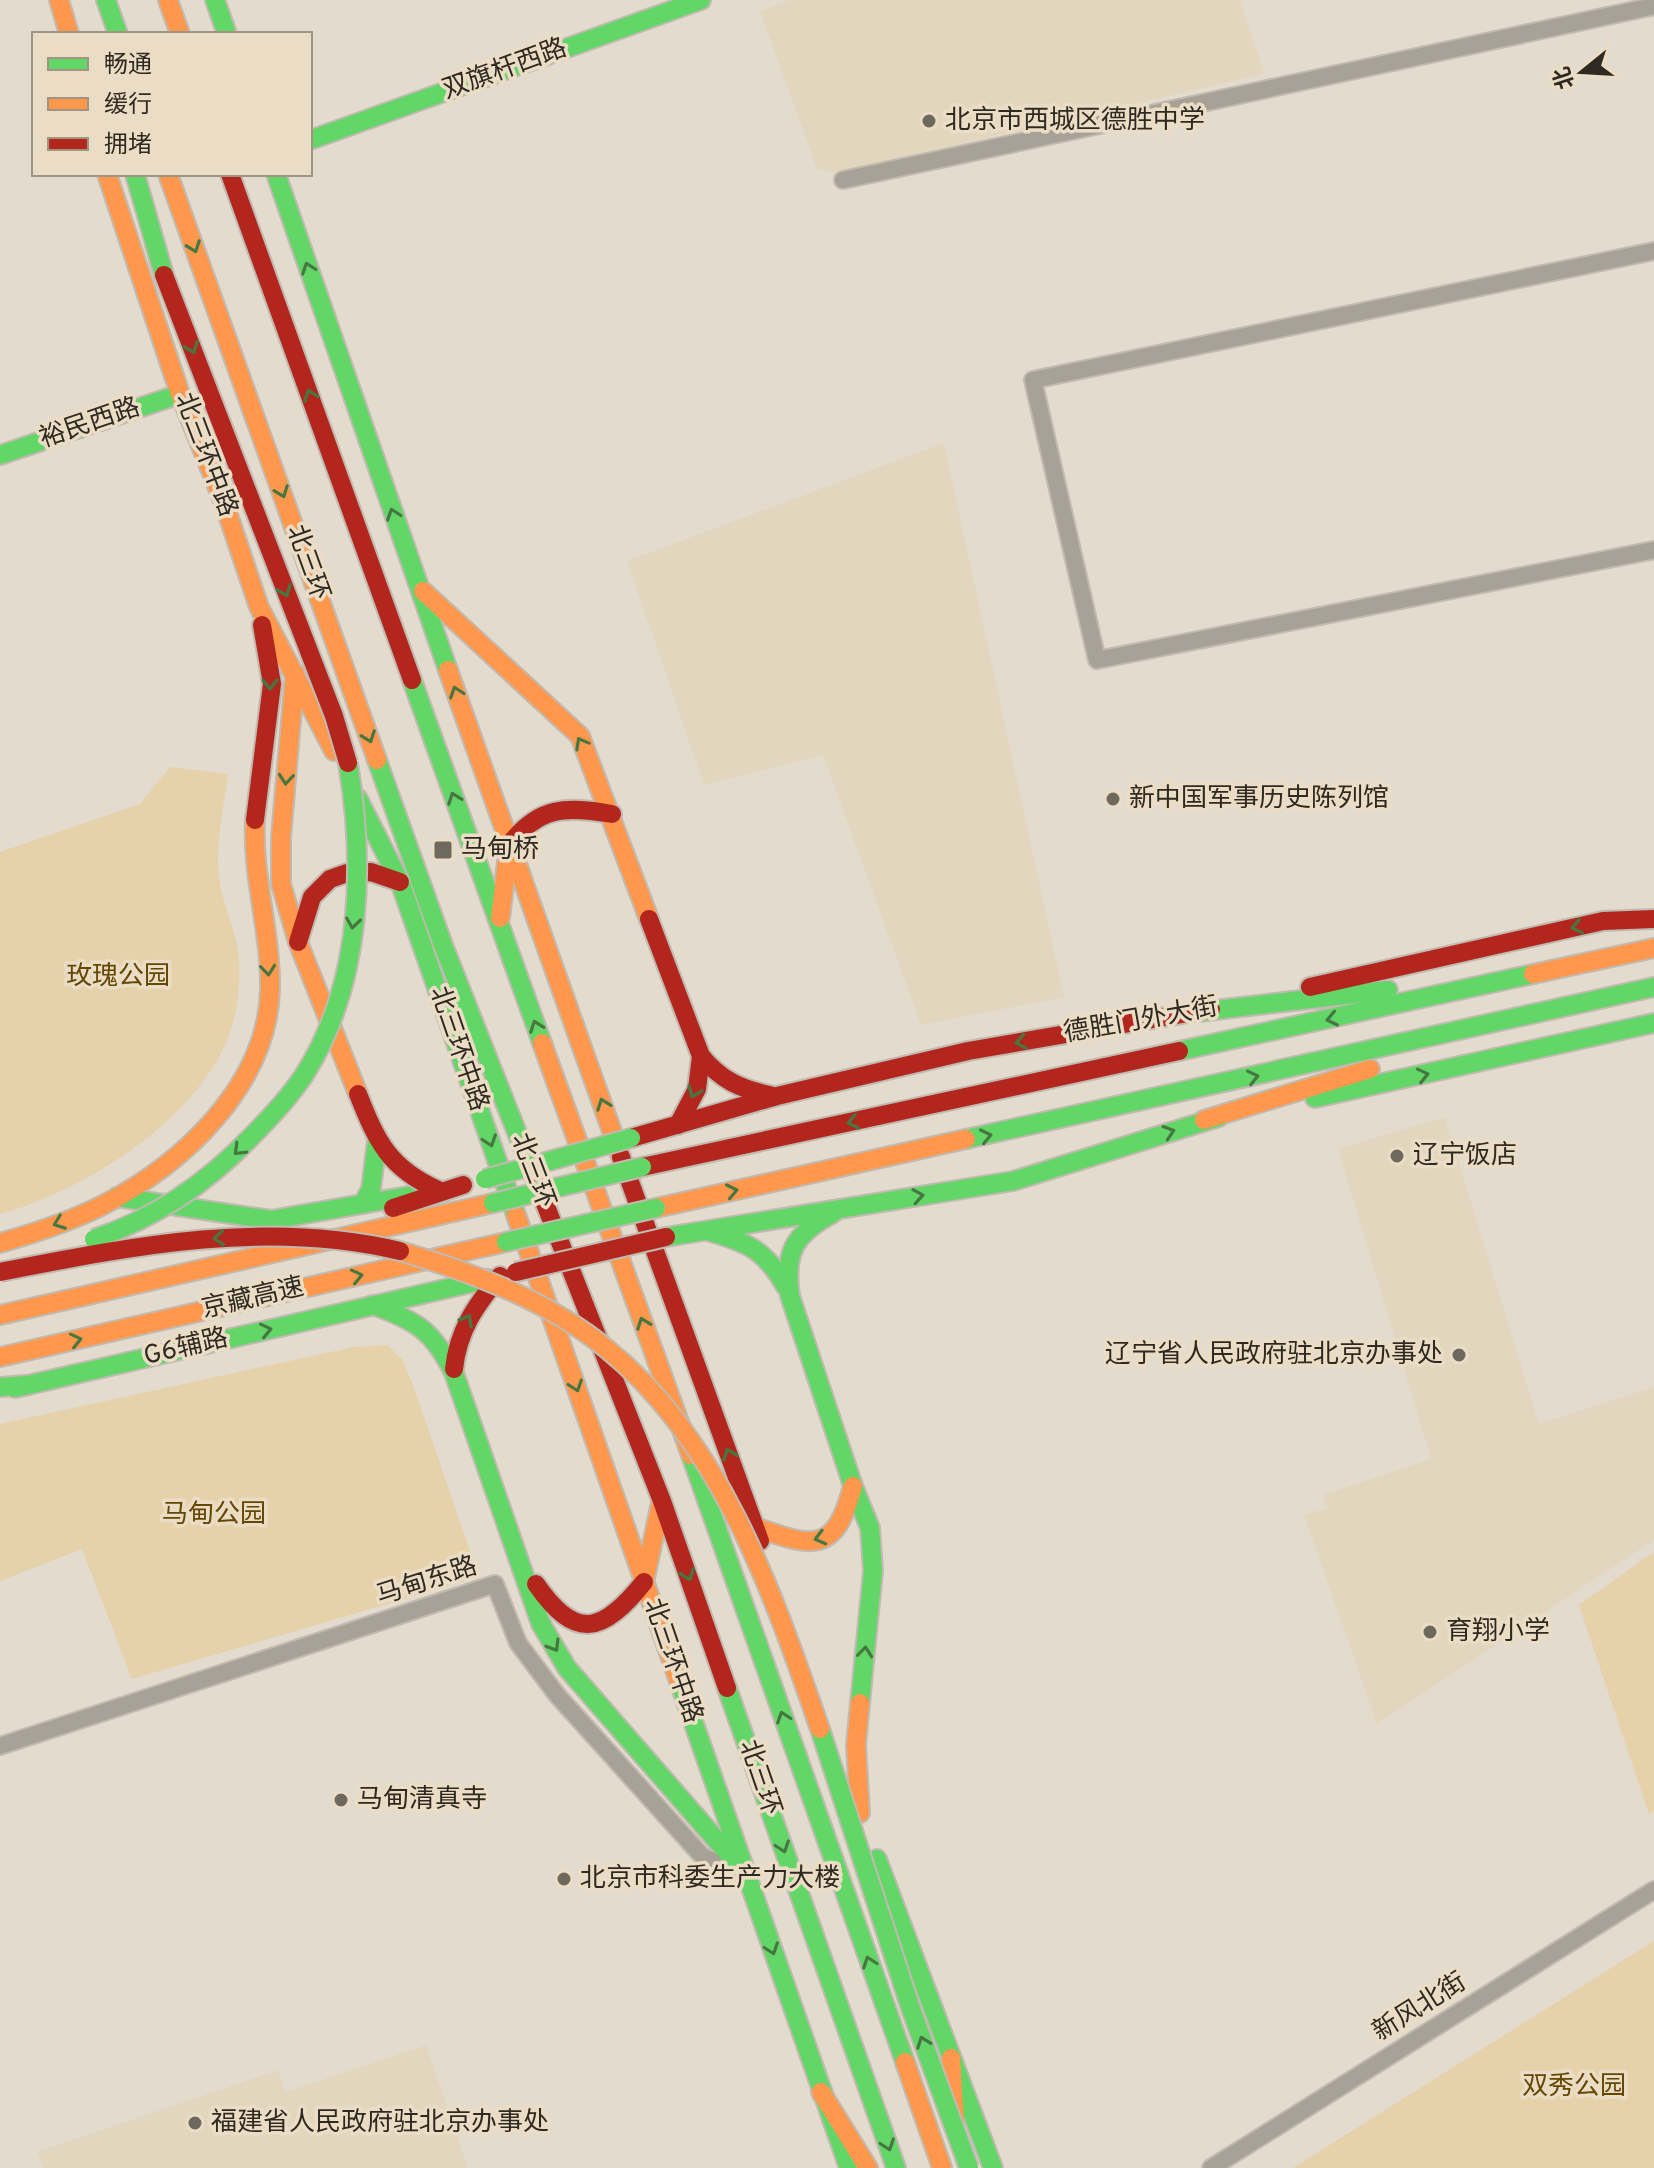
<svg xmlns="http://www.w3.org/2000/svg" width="1654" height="2168" font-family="Overpass,'Noto Sans SC',sans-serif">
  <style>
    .built { fill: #e2d6be }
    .green { fill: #e5d1aa }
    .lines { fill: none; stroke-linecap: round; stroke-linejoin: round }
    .street-casing { stroke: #c1bab0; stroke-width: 20 }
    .fast-casing { stroke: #c1bab0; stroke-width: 22 }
    .slow-casing { stroke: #c1bab0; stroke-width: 22 }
    .jam-casing { stroke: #c1bab0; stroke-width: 22 }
    .street { stroke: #a8a196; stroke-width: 16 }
    .fast { stroke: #63d668; stroke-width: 18 }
    .slow { stroke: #ff974d; stroke-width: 18 }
    .jam { stroke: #b3261e; stroke-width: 18 }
    .fast-bridge-casing { stroke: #c1bab0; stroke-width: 22; stroke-linecap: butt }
    .slow-bridge-casing { stroke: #c1bab0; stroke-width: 22; stroke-linecap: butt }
    .jam-bridge-casing { stroke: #c1bab0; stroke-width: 22; stroke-linecap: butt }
    .fast-bridge { stroke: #63d668; stroke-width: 18 }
    .slow-bridge { stroke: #ff974d; stroke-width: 18 }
    .jam-bridge { stroke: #b3261e; stroke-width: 18 }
    .oneway { stroke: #467741 }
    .poi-dot { fill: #6e685d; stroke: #ebddc5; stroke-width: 3 }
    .labels { text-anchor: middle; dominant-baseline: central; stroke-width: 7; stroke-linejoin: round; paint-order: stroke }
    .street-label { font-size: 26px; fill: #2f2a21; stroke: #ebddc5 }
    .poi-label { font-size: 26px; fill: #2f2a21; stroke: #ebddc5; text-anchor: start }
    .park-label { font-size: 26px; fill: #634703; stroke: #ebddc5 }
  </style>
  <rect width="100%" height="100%" fill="#e3dbcd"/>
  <g class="built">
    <polygon points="790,0 1240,0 1264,74 834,173 817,169 760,11"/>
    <polygon points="944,443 1064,997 921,1025 823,755 704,785 627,561"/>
    <polygon points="1445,1117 1539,1424 1654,1387 1654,1540 1377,1724 1304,1515 1327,1508 1323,1495 1431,1459 1338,1149"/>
    <polygon points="426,2045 468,2168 43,2168 37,2152 278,2070 286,2092"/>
  </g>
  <g class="green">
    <path d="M170,767L228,774C224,807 215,843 219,877C222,905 237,930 239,959C240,979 239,1000 234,1019C210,1113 88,1190 0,1214V852L140,804Z"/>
    <polygon points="387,1345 402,1359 413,1385 479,1577 132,1679 82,1549 0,1581 0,1424 354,1347"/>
    <polygon points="1654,1552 1654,1811 1649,1814 1579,1605"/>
    <polygon points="1654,1941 1654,2168 1293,2168"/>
  </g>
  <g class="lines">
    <g class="street-casing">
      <g id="street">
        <polyline points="843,180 1654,6"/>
        <polyline points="1654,251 1033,380 1097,660 1654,550"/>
        <polyline points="0,1746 495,1584 518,1643 557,1695 702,1856 743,1874"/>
        <polyline points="1211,2168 1654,1890"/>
      </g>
    </g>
    <g class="fast-casing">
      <g id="fast">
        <polyline points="106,0 118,34"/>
        <polyline points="215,0 227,34"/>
        <polyline points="310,140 701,0"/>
        <polyline points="135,174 164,275"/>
        <polyline points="276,174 448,670"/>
        <polyline points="0,455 180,394"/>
        <polyline points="412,680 542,1043"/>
        <polyline points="377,760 443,945 538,1186"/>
        <polyline points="358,799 400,882 516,1215"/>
        <polyline points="1198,1012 1388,990"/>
        <polyline points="1179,1051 1533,974"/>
        <polyline points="1315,1098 1654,1023"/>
        <polyline points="966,1139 1654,987"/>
        <polyline points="117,1197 271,1220 408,1196"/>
        <polyline points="363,1204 371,1189 377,1141"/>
        <path d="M833,1213C794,1234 784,1252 790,1296L853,1486L870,1528L873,1571L860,1703"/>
        <path d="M711,1232C749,1243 766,1251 786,1287"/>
        <polyline points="666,1237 1013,1181 1219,1117"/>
        <path d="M373,1305C417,1321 433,1331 454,1373L541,1624L567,1668L739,1866"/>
        <polyline points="0,1387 27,1385"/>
        <polyline points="15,1388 488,1279"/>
        <polyline points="691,1455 905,2062"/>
        <polyline points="679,1681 849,2168"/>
        <polyline points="727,1688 896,2168"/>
        <polyline points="877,1859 993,2168"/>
      </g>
    </g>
    <g class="slow-casing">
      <g id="slow">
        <polyline points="59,0 69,34"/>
        <polyline points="168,0 180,34"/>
        <polyline points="107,174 180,394 224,503 259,607 334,751"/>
        <polyline points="168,174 377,760"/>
        <polyline points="423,591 580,736 649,919"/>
        <polyline points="448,670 621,1157"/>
        <polyline points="295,674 281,837 281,884 298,942 358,1094"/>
        <polyline points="500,918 509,845"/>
        <polyline points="1533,974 1654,948"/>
        <polyline points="542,1043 691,1455"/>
        <polyline points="1204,1120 1370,1069"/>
        <polyline points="656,1208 966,1139"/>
        <polyline points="516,1215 679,1681"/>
        <path d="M0,1243C35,1233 70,1222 103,1205C183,1164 268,1085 270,989C271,932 252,877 255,820"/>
        <polyline points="0,1315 493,1203"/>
        <polyline points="0,1357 506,1242"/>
        <path d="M755,1527C814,1548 835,1554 853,1486"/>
        <polyline points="644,1582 661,1503"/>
        <polyline points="860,1813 856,1745 860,1703"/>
        <polyline points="951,2058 955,2122"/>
        <polyline points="905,2062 942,2168"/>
        <polyline points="821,2092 868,2168"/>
      </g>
    </g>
    <g class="jam-casing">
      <g id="jam">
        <polyline points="230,174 412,680"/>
        <polyline points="255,820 272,684 262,625"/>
        <path d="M509,845C539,806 566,806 612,814"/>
        <polyline points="649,919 701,1056 697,1089 678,1125"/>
        <polyline points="298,942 312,897 330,879 347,873 371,872 400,882"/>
        <polyline points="1310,987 1603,921 1654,919"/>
        <path d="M701,1056C721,1080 740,1089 770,1095"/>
        <path d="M358,1094C377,1142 389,1168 438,1190"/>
        <polyline points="631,1138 777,1096 968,1051 1211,1009"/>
        <polyline points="621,1157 760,1541"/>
        <polyline points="642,1167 1179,1051"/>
        <polyline points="538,1186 662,1501 727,1688"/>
        <polyline points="393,1208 463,1185"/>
        <path d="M454,1369C458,1330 476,1305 500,1276"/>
        <path d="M536,1584C576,1642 603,1633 644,1582"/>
      </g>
    </g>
    <use href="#street" class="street"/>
    <use href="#fast" class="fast"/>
    <use href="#slow" class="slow"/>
    <use href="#jam" class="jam"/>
    <g class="fast-bridge-casing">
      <g id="fast-bridge">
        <polyline points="485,1179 631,1138"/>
        <polyline points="493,1203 642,1167"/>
        <path d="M94,1239C156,1218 206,1184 251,1137C271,1117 291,1096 306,1072C362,982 365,865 348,763"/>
        <polyline points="506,1242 656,1208"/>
        <polyline points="820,1729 911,2009 969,2168"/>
      </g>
    </g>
    <g class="slow-bridge-casing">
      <path id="slow-bridge" d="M400,1251C473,1273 547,1300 607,1349C722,1442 773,1594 820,1729"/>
    </g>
    <g class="jam-bridge-casing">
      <g id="jam-bridge">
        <polyline points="164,275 334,716 348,763"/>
        <path d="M0,1272C133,1246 266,1219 400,1251"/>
        <polyline points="516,1272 666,1237"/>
      </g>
    </g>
    <use href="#fast-bridge" class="fast-bridge"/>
    <use href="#slow-bridge" class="slow-bridge"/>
    <use href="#jam-bridge" class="jam-bridge"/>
  </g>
  <defs><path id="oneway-chevron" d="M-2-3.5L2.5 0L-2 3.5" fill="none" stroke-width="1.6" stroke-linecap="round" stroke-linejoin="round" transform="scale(2)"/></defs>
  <g class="oneway">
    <use href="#oneway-chevron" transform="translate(194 247) rotate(70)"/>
    <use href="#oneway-chevron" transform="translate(308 268) rotate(-109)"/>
    <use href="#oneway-chevron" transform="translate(192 348) rotate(69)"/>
    <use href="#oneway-chevron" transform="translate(310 395) rotate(-110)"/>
    <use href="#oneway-chevron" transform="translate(282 492) rotate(70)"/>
    <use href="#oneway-chevron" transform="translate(393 514) rotate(-109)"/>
    <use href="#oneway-chevron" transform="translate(285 591) rotate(69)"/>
    <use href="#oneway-chevron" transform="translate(270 684) rotate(90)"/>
    <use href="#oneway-chevron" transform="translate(456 692) rotate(-109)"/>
    <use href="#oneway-chevron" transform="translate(369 737) rotate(70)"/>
    <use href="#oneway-chevron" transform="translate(581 743) rotate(-119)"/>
    <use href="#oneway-chevron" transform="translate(286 779) rotate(95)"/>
    <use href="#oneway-chevron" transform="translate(454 798) rotate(-110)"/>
    <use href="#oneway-chevron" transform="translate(353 923) rotate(98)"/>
    <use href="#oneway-chevron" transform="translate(1577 927) rotate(167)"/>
    <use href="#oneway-chevron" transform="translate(268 970) rotate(84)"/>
    <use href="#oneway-chevron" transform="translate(1332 1019) rotate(168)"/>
    <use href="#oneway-chevron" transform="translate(536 1026) rotate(-110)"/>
    <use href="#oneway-chevron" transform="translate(1021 1042) rotate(170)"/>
    <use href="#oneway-chevron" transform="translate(1423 1075) rotate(-13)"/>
    <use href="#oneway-chevron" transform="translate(1253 1077) rotate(-13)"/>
    <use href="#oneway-chevron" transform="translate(694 1092) rotate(111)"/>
    <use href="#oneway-chevron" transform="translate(603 1104) rotate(-110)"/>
    <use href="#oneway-chevron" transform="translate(853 1122) rotate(168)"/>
    <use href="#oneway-chevron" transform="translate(1169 1132) rotate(-18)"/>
    <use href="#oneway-chevron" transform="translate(986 1136) rotate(-12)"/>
    <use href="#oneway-chevron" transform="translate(490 1141) rotate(71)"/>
    <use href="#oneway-chevron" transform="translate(239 1150) rotate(135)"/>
    <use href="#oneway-chevron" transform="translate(732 1191) rotate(-12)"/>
    <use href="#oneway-chevron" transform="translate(918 1196) rotate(-9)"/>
    <use href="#oneway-chevron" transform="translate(59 1223) rotate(159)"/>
    <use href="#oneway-chevron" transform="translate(219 1238) rotate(176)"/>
    <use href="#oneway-chevron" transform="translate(357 1276) rotate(-13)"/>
    <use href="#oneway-chevron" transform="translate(467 1320) rotate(-60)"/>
    <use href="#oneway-chevron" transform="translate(643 1323) rotate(-110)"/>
    <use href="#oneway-chevron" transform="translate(266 1330) rotate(-13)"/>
    <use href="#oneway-chevron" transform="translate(76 1340) rotate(-13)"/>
    <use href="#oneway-chevron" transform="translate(576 1386) rotate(71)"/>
    <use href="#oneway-chevron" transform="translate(729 1454) rotate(-110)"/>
    <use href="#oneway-chevron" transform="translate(820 1538) rotate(165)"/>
    <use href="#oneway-chevron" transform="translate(688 1575) rotate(71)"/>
    <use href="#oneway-chevron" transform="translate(554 1646) rotate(59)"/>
    <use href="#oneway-chevron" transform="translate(865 1652) rotate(-84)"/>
    <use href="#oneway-chevron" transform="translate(783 1717) rotate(-109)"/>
    <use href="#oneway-chevron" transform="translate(783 1847) rotate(71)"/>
    <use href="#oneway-chevron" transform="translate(772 1949) rotate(71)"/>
    <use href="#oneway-chevron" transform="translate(869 1962) rotate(-109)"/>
    <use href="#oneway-chevron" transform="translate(923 2042) rotate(-110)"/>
    <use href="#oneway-chevron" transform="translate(888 2145) rotate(71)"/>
  </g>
  <g class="poi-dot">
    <circle cx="929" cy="121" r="8"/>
    <circle cx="1113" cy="799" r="8"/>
    <rect x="433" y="840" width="20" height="20" rx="4"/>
    <circle cx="1397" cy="1156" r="8"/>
    <circle cx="1459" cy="1355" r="8"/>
    <circle cx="1430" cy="1632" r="8"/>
    <circle cx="341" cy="1800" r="8"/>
    <circle cx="564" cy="1879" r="8"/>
    <circle cx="195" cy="2123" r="8"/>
  </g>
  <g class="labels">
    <g class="street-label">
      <text transform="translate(505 70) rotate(-20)">双旗杆西路</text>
      <text transform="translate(90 424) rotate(-19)">裕民西路</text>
      <text transform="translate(205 455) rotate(69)">北三环中路</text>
      <text transform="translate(307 563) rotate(70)">北三环</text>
      <text transform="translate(1141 1021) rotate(-10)">德胜门外大街</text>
      <text transform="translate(458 1049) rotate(71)">北三环中路</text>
      <text transform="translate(532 1171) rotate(69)">北三环</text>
      <text transform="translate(253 1299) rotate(-13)">京藏高速</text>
      <text transform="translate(186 1348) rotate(-13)">G6辅路</text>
      <text transform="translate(427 1582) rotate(-18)">马甸东路</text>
      <text transform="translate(672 1661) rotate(71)">北三环中路</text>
      <text transform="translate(759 1778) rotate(71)">北三环</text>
      <text transform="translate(1420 2008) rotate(-32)">新风北街</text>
    </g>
    <g class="poi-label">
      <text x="945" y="121">北京市西城区德胜中学</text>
      <text x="1129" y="799">新中国军事历史陈列馆</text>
      <text x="461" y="850">马甸桥</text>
      <text x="1413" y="1156">辽宁饭店</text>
      <text x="1443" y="1355" text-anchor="end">辽宁省人民政府驻北京办事处</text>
      <text x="1446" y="1632">育翔小学</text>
      <text x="357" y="1800">马甸清真寺</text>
      <text x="580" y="1879">北京市科委生产力大楼</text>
      <text x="211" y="2123">福建省人民政府驻北京办事处</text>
    </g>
    <g class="park-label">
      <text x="118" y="977">玫瑰公园</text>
      <text x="214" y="1515">马甸公园</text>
      <text x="1574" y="2087">双秀公园</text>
    </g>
  </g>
  <rect x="32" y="32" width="280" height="144" fill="#ebddc5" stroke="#a09583" stroke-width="2"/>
  <rect x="48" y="58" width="40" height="12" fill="#63d668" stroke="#a09583" stroke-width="2"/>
  <text x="104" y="72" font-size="24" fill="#2f2a21">畅通</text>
  <rect x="48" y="98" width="40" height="12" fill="#ff974d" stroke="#a09583" stroke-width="2"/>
  <text x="104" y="112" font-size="24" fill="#2f2a21">缓行</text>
  <rect x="48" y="138" width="40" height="12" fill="#b3261e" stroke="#a09583" stroke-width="2"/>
  <text x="104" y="152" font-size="24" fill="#2f2a21">拥堵</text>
  <g transform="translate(1582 72) rotate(252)" stroke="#ebddc5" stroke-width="6" paint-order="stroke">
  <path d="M0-6L14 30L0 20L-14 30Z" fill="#2f2a21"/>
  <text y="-12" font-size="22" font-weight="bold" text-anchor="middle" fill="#2f2a21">北</text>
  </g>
</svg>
